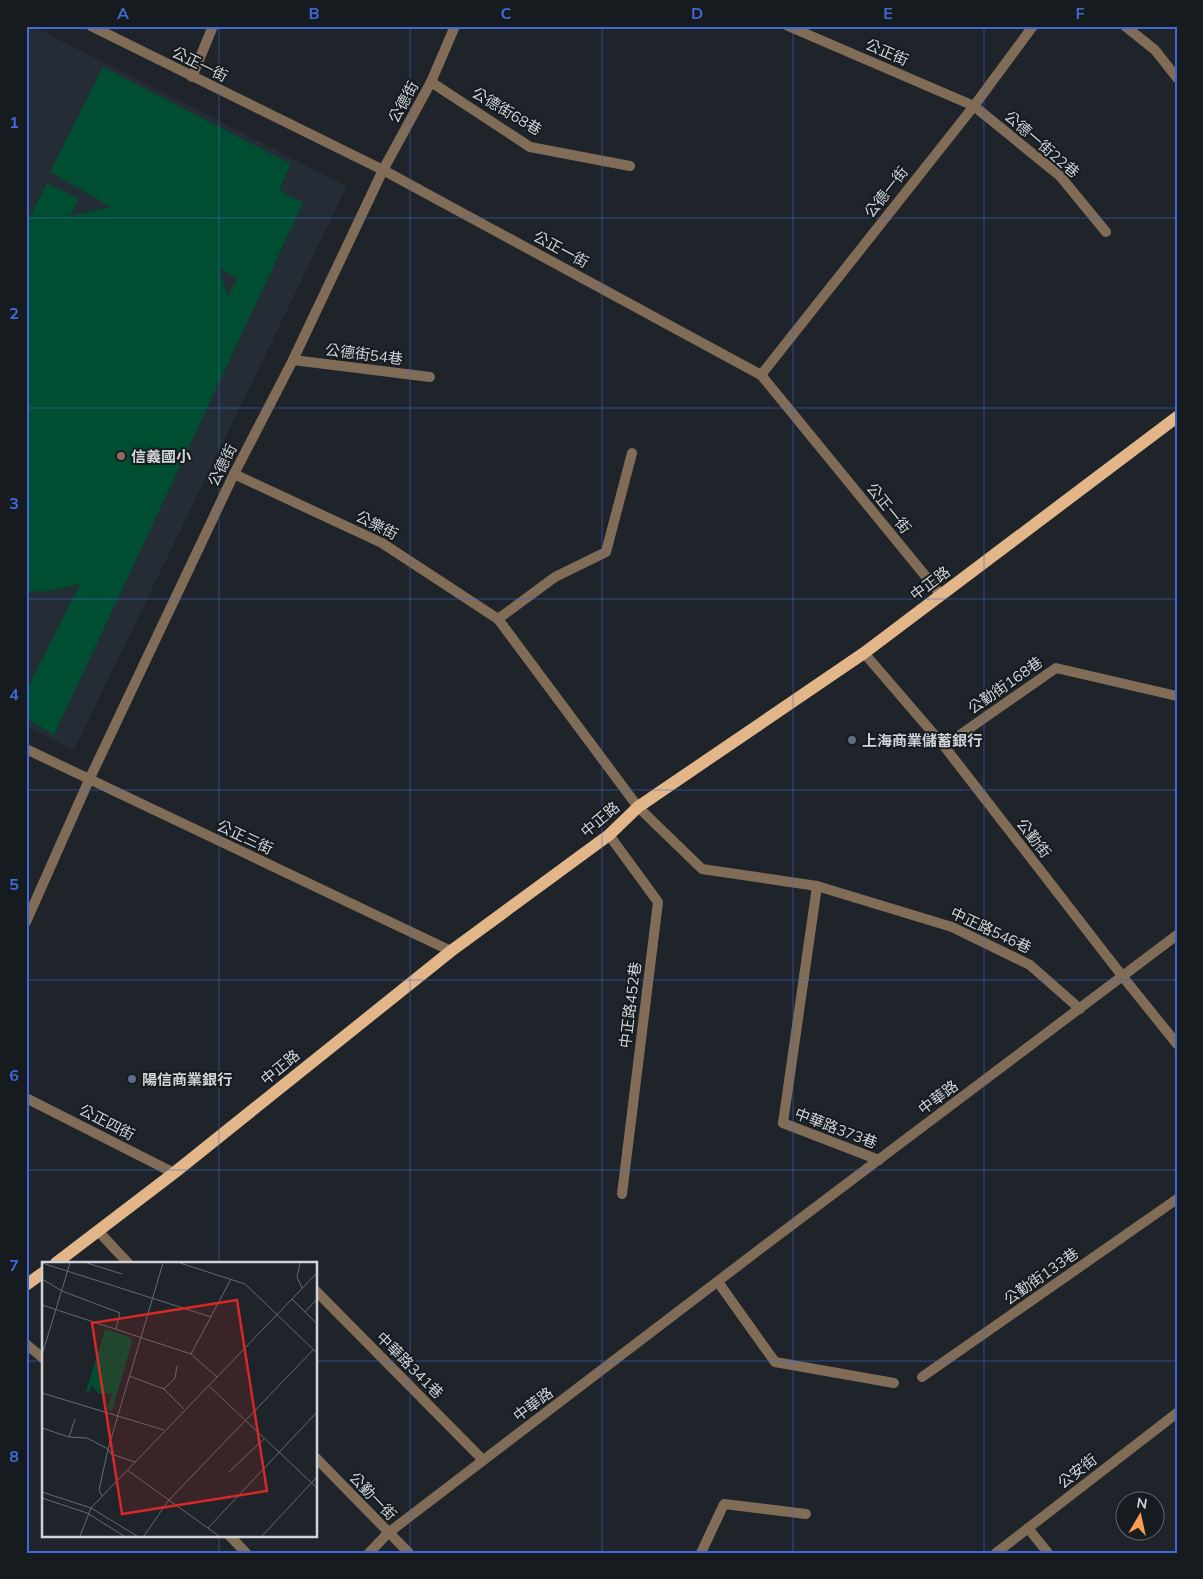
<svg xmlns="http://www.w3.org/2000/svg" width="1203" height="1579" font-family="Mulish,'Noto Sans TC',sans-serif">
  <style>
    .built { fill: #242d36 }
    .green { fill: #004e31; fill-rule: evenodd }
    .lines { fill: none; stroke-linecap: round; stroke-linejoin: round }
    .lane { stroke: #816d57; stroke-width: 10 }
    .street { stroke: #816d57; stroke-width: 10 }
    .primary { stroke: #e2b689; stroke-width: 12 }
    .grid { fill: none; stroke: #4169d8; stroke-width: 1; stroke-opacity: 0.55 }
    .education-dot { fill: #8d6e63; stroke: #151b1f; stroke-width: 2 }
    .service-dot { fill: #5c6f8a; stroke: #151b1f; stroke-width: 2 }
    .labels { text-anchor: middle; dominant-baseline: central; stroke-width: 4; stroke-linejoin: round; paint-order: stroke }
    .street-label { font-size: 15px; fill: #d0d4d8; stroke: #151b1f }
    .poi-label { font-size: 15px; font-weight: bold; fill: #d0d4d8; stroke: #151b1f; text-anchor: start }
    .inset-road { fill: none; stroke: #656a6f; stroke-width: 1 }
    .view { fill: #d62828; fill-opacity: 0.15; stroke: #d62828; stroke-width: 2.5 }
    .inset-edge { fill: none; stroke: #d0d4d8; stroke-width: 2.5 }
    .neatline { fill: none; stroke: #4169d8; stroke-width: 2 }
    .grid-label { font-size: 16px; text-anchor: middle; font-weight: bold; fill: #4169d8 }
  </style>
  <rect width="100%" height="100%" fill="#1e2429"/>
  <polygon class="built" points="26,26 32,26 347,186 74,750 26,726"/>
  <path class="green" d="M103,67L291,164L279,190L303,203L54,735L26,718V691L80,584L51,591L26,592V225L47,183L79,199L70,216L111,207L50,172ZM219,268L237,278L228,297L219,269Z"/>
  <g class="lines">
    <g class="lane">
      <polyline points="1125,26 1155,50 1177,78"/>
      <polyline points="431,82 530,147 630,166"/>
      <polyline points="974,106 1060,176 1106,232"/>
      <polyline points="293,360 430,377"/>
      <polyline points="944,746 1056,668 1177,696"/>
      <polyline points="638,807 702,869 817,886 952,927 1030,965 1080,1009"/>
      <polyline points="609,835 658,902 622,1194"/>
      <polyline points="817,886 783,1123 879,1160"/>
      <polyline points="718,1282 775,1362 894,1383"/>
      <polyline points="316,1291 483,1460"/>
      <polyline points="26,1344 44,1359"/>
      <polyline points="1028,1528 1048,1553"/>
      <polyline points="229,1535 246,1553"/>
      <polyline points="701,1553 724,1504 806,1514"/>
    </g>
    <g class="street">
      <polyline points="91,26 383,170 761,375 941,595"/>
      <polyline points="788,26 974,106"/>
      <polyline points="192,77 213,26"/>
      <polyline points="761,375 974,106 1033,26"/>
      <polyline points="234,474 382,543 498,619 638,807"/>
      <polyline points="498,619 555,577 606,552 632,453"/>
      <polyline points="864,653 944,746 1123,977 1177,1044"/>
      <polyline points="26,749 451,951"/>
      <polyline points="26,922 89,780 234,474 293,360 383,170 431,82 455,26"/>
      <polyline points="26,1098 174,1173"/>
      <polyline points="98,1231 128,1263"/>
      <polyline points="922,1377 1177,1199"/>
      <polyline points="316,1458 409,1553"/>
      <polyline points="369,1553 388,1533 764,1246 1177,935"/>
      <polyline points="996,1553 1177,1413"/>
    </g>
    <g class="primary">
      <polyline points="56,1263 174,1173 451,951 609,835 638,807 864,653 1177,417"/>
      <polyline points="26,1285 44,1272"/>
    </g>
  </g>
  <path class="grid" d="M219,26V1263M410,26V1553M602,26V1553M793,26V1553M984,26V1553M26,218H1177M26,408H1177M26,599H1177M26,790H1177M26,980H1177M26,1170H1177M26,1361H44M316,1361H1177M219,1535V1553"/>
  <circle class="education-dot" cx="121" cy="456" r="5"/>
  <g class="service-dot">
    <circle cx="852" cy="740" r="5"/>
    <circle cx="132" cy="1079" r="5"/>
  </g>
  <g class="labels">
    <g class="street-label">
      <text transform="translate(887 52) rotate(23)">公正街</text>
      <text transform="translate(200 64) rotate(26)">公正一街</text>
      <text transform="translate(403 102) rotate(-61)">公德街</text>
      <text transform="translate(507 111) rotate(31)">公德街68巷</text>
      <text transform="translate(1042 144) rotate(41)">公德一街22巷</text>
      <text transform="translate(886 192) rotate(-52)">公德一街</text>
      <text transform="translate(561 249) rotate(28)">公正一街</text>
      <text transform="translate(364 354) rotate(7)">公德街54巷</text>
      <text transform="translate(222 465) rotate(-63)">公德街</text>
      <text transform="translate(889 508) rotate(51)">公正一街</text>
      <text transform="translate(377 525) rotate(27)">公樂街</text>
      <text transform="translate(930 583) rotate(-37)">中正路</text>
      <text transform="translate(1005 685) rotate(-35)">公勤街168巷</text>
      <text transform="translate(600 819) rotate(-40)">中正路</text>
      <text transform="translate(245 837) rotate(25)">公正三街</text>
      <text transform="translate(1034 838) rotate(52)">公勤街</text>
      <text transform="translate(991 930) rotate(25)">中正路546巷</text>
      <text transform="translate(630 1005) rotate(-83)">中正路452巷</text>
      <text transform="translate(280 1067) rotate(-39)">中正路</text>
      <text transform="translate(938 1097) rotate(-37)">中華路</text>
      <text transform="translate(107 1122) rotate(27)">公正四街</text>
      <text transform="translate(836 1128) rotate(21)">中華路373巷</text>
      <text transform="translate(1041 1276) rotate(-35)">公勤街133巷</text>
      <text transform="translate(410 1365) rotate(45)">中華路341巷</text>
      <text transform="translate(533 1404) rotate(-37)">中華路</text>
      <text transform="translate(1077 1471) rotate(-38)">公安街</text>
      <text transform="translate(373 1496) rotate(46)">公勤一街</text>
    </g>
    <g class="poi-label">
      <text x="131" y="456">信義國小</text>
      <text x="862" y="740">上海商業儲蓄銀行</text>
      <text x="142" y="1079">陽信商業銀行</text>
    </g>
  </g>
  <g transform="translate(42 1262)">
    <rect width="275" height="275" fill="#1e2429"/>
    <path d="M63,67L88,75L90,80L70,149L65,147L70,131L57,132L50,123L47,130L44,129L59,82L66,84L59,81Z" fill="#004e31"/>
    <path class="inset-road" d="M0,1L169,55M45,1L80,12M138,1L203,22L275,91M258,1L255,15L260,26M0,17L20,29L78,51L74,67M250,37L275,62M0,43L149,92L175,115M263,50L275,37M149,92L189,17M0,93L28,1M87,114L122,127L142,147M167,124L275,226M122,127L133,116L135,104M0,131L122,168M0,166L27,175L45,176L66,187L69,192L93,200M27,175L33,157M85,208L177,274M187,210L223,176M0,230L49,246L95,274M60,234L57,228L66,187L121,1M0,236L45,251L82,274M166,266L275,150M38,274L49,246L275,11M102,274L126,239L271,88M220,274L275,215"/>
    <path class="view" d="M195,38L225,229L80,252L50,61Z"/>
    <rect width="275" height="275" class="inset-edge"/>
  </g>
  <rect width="1203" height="1579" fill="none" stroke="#151b1f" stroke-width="55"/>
  <g transform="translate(1140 1516) rotate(9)"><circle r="24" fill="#151b1f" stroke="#606569"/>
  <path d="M0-4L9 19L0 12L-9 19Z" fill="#fc9d53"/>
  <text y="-8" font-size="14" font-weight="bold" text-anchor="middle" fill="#d0d4d8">N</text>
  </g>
  <rect x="28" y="28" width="1148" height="1524" class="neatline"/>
  <g class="grid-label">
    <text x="123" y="19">A</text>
    <text x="314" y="19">B</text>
    <text x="506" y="19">C</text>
    <text x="697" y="19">D</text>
    <text x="888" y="19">E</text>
    <text x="1080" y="19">F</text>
    <text x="14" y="128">1</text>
    <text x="14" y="319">2</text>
    <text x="14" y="509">3</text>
    <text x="14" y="700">4</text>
    <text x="14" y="890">5</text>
    <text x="14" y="1081">6</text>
    <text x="14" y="1271">7</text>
    <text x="14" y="1462">8</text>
  </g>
</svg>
